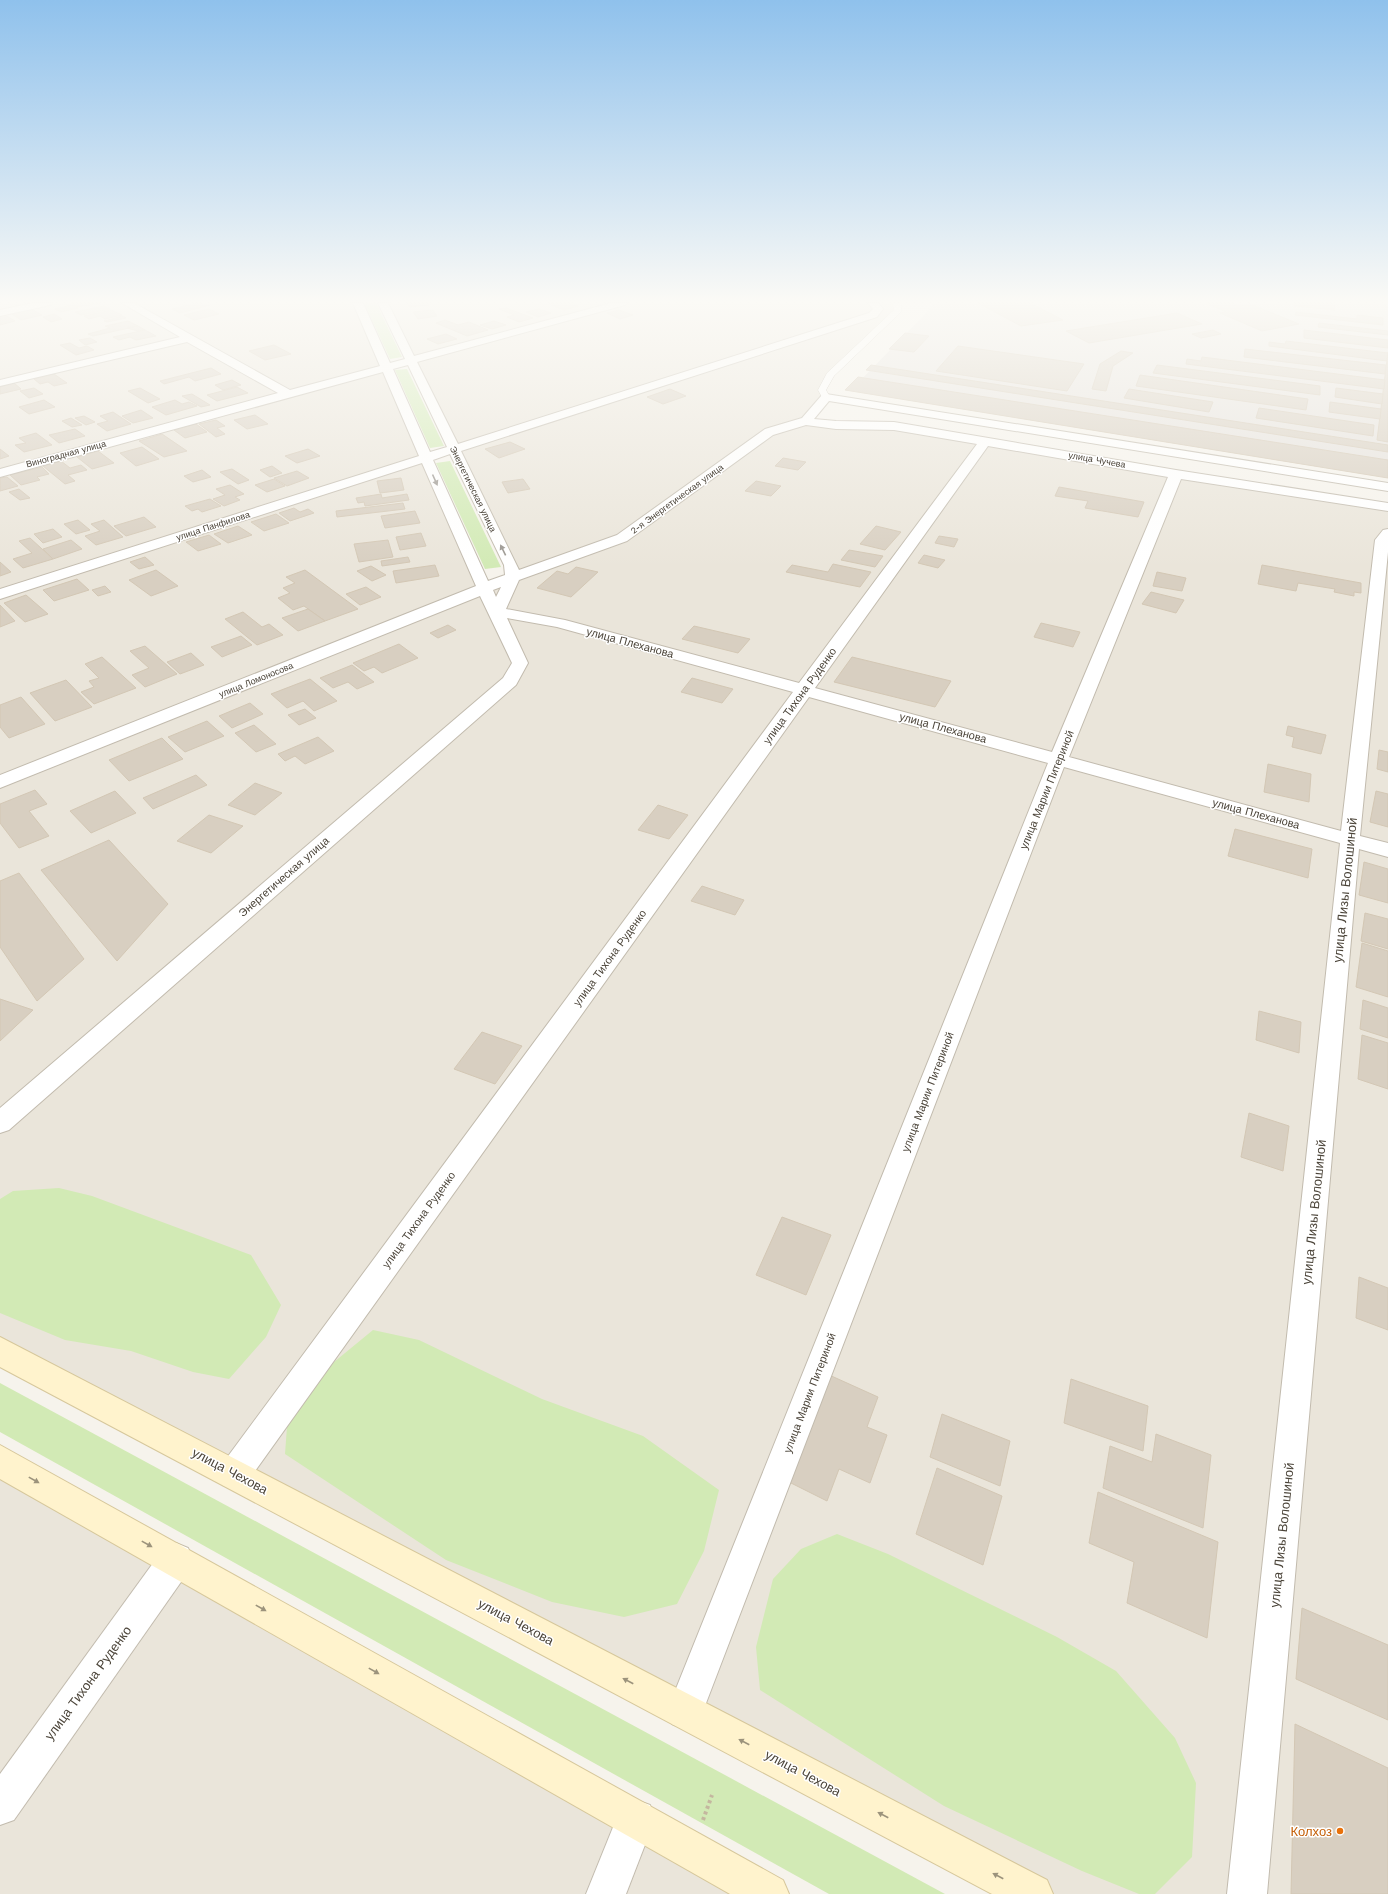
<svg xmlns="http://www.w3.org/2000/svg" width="1388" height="1894" font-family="'Work Sans',sans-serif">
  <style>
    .residential { fill: #eae5da }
    .industrial { fill: #e6e2dd }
    .green { fill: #d2eab5 }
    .building { fill: #d8cfc1; stroke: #d3c7b4 }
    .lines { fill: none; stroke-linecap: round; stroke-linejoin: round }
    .service-casing { stroke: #c2bbae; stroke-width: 1 }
    .minor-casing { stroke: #c2bbae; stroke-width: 2 }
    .secondary-casing { stroke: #d6c79b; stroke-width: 2 }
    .path { stroke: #c4b79f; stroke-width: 4; stroke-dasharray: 3 3; stroke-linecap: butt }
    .service { fill: #fff; fill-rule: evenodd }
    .minor { fill: #fff; fill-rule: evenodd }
    .secondary { fill: #fff3cd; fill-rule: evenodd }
    .oneway { fill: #9c9892 }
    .oneway2 { fill: #9c937c }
    .food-dot { fill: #e8710a; stroke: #fff; stroke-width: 1.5 }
    .labels { text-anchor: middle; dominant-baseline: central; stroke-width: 3; stroke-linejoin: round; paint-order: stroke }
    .far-street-label { font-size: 9px; fill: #4b4439; stroke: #fff }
    .street-label { font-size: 11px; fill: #4b4439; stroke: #fff }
    .near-street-label { font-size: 13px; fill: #4b4439; stroke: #fff }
    .near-food-label { font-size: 13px; fill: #c56008; stroke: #fff; text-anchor: end }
  </style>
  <rect width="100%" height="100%" fill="#f6f3ec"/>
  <g class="residential">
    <polygon points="0,303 358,303 484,589 513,577 383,303 897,303 898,310 830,375 822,390 826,397 806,420 894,426 1388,507 1388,1894 1033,1894 0,1351"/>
    <polygon points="0,1461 769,1894 0,1894"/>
  </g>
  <polygon class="industrial" points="930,303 1388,303 1388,478 850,391 933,306"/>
  <g class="green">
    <polygon points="364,303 376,303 402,357 390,359"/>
    <polygon points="407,369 444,446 430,448 395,370"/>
    <polygon points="450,461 501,567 485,569 436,463"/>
    <polygon points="59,1188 92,1196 251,1255 281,1305 266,1337 229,1379 193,1372 131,1351 65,1340 0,1313 0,1199 13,1191"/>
    <polygon points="373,1330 419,1340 542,1399 643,1436 719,1490 704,1551 677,1604 624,1617 552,1602 446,1560 285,1454 289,1399"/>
    <polygon points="0,1383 945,1894 829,1894 0,1432"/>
    <polygon points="837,1534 888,1554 1057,1637 1116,1671 1175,1738 1196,1783 1192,1857 1155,1894 1139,1894 1082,1871 944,1806 760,1690 756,1647 773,1579 801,1549"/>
  </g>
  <g class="building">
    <polygon points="70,303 101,303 77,307"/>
    <polygon points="197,303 210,305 180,313 172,309"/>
    <polygon points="407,303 428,303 429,305 410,307"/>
    <polygon points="553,303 569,303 578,306 564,310 549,304"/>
    <polygon points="978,303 1030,303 1063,320 1021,326"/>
    <polygon points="1206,303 1232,303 1239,306 1250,304 1299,324 1262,331 1220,313 1226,312"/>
    <polygon points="1294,303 1334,303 1335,310 1295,306"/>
    <polygon points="72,305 78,308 61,312 55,309"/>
    <polygon points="104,306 110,309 81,315 75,312"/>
    <polygon points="506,308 533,318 519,322 507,317 514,315 499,309"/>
    <polygon points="209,309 219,314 194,320 184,315"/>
    <polygon points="539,309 551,313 538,317 526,312"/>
    <polygon points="33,310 42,315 21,320 12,314"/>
    <polygon points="111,310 122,315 105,319 100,316 89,319 84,316"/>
    <polygon points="433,310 437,316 418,319 413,312"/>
    <polygon points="619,310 633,315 620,319 607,313"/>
    <polygon points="1296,312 1357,319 1357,315 1383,318 1383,325 1295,315"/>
    <polygon points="1177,313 1202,324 1089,343 1066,331"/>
    <polygon points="54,314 62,319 51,322 43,317"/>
    <polygon points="5,315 15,321 0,325 0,316"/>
    <polygon points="123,316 126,318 107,322 104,321"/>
    <polygon points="445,320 458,325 469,322 488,330 467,336 436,323"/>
    <polygon points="128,321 138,326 93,336 88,334 110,328 105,326"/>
    <polygon points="494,321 506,325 492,329 480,325"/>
    <polygon points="1319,323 1388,331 1388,335 1318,327"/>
    <polygon points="138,326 145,330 138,331 127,328"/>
    <polygon points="145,330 156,336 136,340 130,337 119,340 113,337"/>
    <polygon points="1213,330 1221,334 1201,338 1192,334"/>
    <polygon points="1304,330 1388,340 1388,348 1304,338"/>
    <polygon points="905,333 929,336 914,352 889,349"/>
    <polygon points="446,334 457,339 438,344 427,339"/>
    <polygon points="90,338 97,342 85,345 79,340"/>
    <polygon points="1286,341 1388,353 1387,361 1269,346 1269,342 1285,344"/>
    <polygon points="70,343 79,348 87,346 94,350 76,355 60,345"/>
    <polygon points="274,345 291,354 265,360 249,351"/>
    <polygon points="958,346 1084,364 1067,391 936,371"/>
    <polygon points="1245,349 1386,365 1385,374 1244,357"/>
    <polygon points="1121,351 1133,353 1113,366 1106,391 1092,389 1100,364"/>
    <polygon points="1388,352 1388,442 1377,440"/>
    <polygon points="1202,357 1385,380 1384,389 1186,364 1187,359 1201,361"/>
    <polygon points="871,365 1388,445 1388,452 866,370"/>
    <polygon points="1157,365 1320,386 1320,395 1153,373"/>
    <polygon points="211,368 221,374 195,381 189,377 164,384 160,381"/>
    <polygon points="54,374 67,383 54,386 48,382 40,384 34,379"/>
    <polygon points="1140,375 1308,399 1306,410 1136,386"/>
    <polygon points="858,377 1388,460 1388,478 845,390"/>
    <polygon points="232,380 241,385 223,390 215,385"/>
    <polygon points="14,383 21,389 0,394 0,387"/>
    <polygon points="237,387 248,393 217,401 207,395"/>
    <polygon points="34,388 43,394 29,398 20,391"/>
    <polygon points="140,388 160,399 148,403 128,391"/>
    <polygon points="1336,388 1383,394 1382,404 1335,397"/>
    <polygon points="670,389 686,396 663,404 647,397"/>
    <polygon points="1129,389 1213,402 1209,412 1124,398"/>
    <polygon points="192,394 210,405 201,407 182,396"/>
    <polygon points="44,400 55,407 29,414 19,407"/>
    <polygon points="175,400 182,404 189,402 197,406 166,415 152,407"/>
    <polygon points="1330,402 1381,409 1380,419 1329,412"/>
    <polygon points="1259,408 1374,425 1373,436 1256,418"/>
    <polygon points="141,410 153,418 133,423 122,416"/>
    <polygon points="113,412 131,424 107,431 97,424 108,421 100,416"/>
    <polygon points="255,415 268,424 247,429 234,420"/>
    <polygon points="84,416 95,422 86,425 75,418"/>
    <polygon points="71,418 82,425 72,427 62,421"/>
    <polygon points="216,420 225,426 217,428 225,434 216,437 199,424"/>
    <polygon points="196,424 207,432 185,438 174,430"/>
    <polygon points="75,429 85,436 59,443 49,435"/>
    <polygon points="36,433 52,445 24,452 15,445 26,443 19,438"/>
    <polygon points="162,434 187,451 164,457 139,441"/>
    <polygon points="510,442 525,449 499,458 485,449"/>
    <polygon points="142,447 159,459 136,466 120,453"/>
    <polygon points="0,449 9,456 0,459"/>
    <polygon points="308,449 320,456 297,463 285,456"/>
    <polygon points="98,451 114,463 92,469 77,457"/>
    <polygon points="783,458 806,462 798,470 775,466"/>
    <polygon points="61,461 70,468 81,465 87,470 68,475 75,481 65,484 43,466"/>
    <polygon points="272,466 282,473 270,477 260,470"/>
    <polygon points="42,467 49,474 37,477 40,480 21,485 10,475"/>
    <polygon points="232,469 249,480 238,484 220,472"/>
    <polygon points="202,470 211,477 193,482 184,476"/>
    <polygon points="297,471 309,478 287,486 274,478"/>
    <polygon points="7,477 18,486 0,491 0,478"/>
    <polygon points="401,478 404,490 380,493 377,481"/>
    <polygon points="274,479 285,486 267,492 255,485"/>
    <polygon points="523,479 530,489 508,493 502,482"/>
    <polygon points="756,481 781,486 771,496 745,491"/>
    <polygon points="230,485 244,494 235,497 240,500 224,506 213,499 225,495 216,489"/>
    <polygon points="1059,487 1144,502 1138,517 1085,508 1088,501 1055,496"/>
    <polygon points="19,489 30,498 20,500 9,492"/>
    <polygon points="381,494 382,498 407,494 409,500 365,506 364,502 358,503 356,498"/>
    <polygon points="210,499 221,506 202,512 198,509 192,511 185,506"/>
    <polygon points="403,503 405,509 337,517 336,511"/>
    <polygon points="294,508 300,512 308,509 314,513 290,521 279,513"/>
    <polygon points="415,511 420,523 385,528 381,516"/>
    <polygon points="276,514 289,523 264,531 251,522"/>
    <polygon points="144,517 156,527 126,536 114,526"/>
    <polygon points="78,520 90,530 76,534 64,524"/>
    <polygon points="104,520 123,537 96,545 85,536 100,531 91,524"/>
    <polygon points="238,526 252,535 228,543 214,534"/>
    <polygon points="876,526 901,532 885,550 860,544"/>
    <polygon points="53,529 62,537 43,543 34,534"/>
    <polygon points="421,533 426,546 400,550 396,537"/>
    <polygon points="209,535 221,544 198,551 186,542"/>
    <polygon points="939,536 958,539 954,547 935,543"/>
    <polygon points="30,538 53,559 23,568 13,559 32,553 19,541"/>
    <polygon points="71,540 82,549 53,559 43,549"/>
    <polygon points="388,540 393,557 359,562 354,544"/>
    <polygon points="849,550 883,556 875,567 841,560"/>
    <polygon points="924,555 945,560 938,568 918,563"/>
    <polygon points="145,557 154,565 139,569 130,562"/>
    <polygon points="408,557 410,562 382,566 381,561"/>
    <polygon points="0,562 11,572 0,576"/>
    <polygon points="833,564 871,572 860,587 786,572 792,565 828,572"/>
    <polygon points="435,565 439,576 396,583 393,571"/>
    <polygon points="1262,565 1361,583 1361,593 1354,592 1354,596 1334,592 1335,589 1298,583 1296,591 1258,584"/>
    <polygon points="371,566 386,575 372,581 357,571"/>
    <polygon points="576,567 598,572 571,597 537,588 557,571 568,574"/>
    <polygon points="156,570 178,586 151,596 129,580"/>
    <polygon points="305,570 358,609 325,621 304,606 293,610 278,598 290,593 283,588 295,583 286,577"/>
    <polygon points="1157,572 1186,578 1182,591 1153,586"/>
    <polygon points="77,579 89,590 54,601 43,590"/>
    <polygon points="105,586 111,592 98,596 92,590"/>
    <polygon points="366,587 381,597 360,605 346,594"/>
    <polygon points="1151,592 1184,600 1176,613 1142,604"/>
    <polygon points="26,595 48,614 25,622 4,603"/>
    <polygon points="0,605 15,621 0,627"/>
    <polygon points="308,609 325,621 298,631 282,618"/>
    <polygon points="243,612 262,627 269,624 283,635 257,645 225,619"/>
    <polygon points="1041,623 1080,632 1073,647 1034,637"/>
    <polygon points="448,625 456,630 438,638 430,633"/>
    <polygon points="694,626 750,639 738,653 682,639"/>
    <polygon points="241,636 252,645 222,657 211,647"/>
    <polygon points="399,644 418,658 382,673 374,667 364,671 353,663"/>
    <polygon points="145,646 177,674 145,687 132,675 149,668 130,651"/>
    <polygon points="191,653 204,665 180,674 167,662"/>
    <polygon points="102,657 136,688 94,704 81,692 94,687 89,681 99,678 85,664"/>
    <polygon points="852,657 951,681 935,707 834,682"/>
    <polygon points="352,665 374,682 357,689 348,682 333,688 320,678"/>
    <polygon points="692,678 733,689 722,703 681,692"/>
    <polygon points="310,679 337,701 314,711 303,701 287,708 271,694"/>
    <polygon points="66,680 92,707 55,721 30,693"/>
    <polygon points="21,697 45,724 9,738 0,727 0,705"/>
    <polygon points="250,703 263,714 232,728 219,716"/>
    <polygon points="305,709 316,718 299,725 288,715"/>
    <polygon points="207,721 224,736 185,752 168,737"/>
    <polygon points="254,725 276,744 256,752 235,733"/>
    <polygon points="1288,726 1326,735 1321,754 1292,747 1294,737 1286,735"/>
    <polygon points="318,737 334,751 305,764 295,756 285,761 278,754"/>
    <polygon points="162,738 183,759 129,781 109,760"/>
    <polygon points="1379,750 1388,752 1388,772 1377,769"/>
    <polygon points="1268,764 1311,774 1309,802 1264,792"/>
    <polygon points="196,775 207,785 153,809 143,798"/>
    <polygon points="255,783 282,793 255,815 228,805"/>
    <polygon points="35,790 47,804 29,811 49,836 19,848 0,823 0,804"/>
    <polygon points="115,791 136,813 91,833 70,811"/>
    <polygon points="1376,791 1388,794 1388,827 1370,822"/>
    <polygon points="658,805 688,815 669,839 638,830"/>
    <polygon points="209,815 243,826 211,853 177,841"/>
    <polygon points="1235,829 1312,849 1308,878 1228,856"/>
    <polygon points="109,840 168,904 117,961 41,870"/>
    <polygon points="1364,862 1388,869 1388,903 1359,895"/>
    <polygon points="19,873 84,959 37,1001 0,947 0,881"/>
    <polygon points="702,886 744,900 735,915 691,901"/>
    <polygon points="1365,913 1388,919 1388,949 1361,941"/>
    <polygon points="1362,943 1388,951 1388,997 1356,987"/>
    <polygon points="0,999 33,1010 0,1041"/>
    <polygon points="1363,1000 1388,1008 1388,1038 1360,1029"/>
    <polygon points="1259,1011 1301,1022 1299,1053 1256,1040"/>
    <polygon points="482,1032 522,1046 495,1084 454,1069"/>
    <polygon points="1362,1035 1388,1043 1388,1089 1358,1079"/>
    <polygon points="1249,1113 1289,1126 1283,1171 1241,1157"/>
    <polygon points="782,1217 831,1235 806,1295 756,1275"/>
    <polygon points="1359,1277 1388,1288 1388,1330 1356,1318"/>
    <polygon points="827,1374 878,1397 867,1427 887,1435 870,1483 839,1469 827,1501 785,1480"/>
    <polygon points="1071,1379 1148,1406 1143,1451 1064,1423"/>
    <polygon points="942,1414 1010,1441 1000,1486 930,1457"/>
    <polygon points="1156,1434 1211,1455 1203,1528 1103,1488 1110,1446 1152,1462"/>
    <polygon points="937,1468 1002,1496 983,1565 916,1534"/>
    <polygon points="1098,1492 1218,1542 1207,1638 1127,1603 1134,1562 1089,1543"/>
    <polygon points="1302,1608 1388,1645 1388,1720 1296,1679"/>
    <polygon points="1295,1724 1388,1768 1388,1894 1291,1894"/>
  </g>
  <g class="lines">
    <g class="service-casing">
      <polygon id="service" points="893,303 901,303 901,312 834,376 826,390 830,397 829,399 823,399 818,390 827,373 894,310"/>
    </g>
    <g class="minor-casing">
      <g id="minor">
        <polygon points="33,303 52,303 50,305 0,316 0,310"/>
        <path d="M122,303H134L290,390L380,366L353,303H363L390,363L405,359L378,303H388L414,356L611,303H627L625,305L417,362L458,444L869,313L873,309L868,303H878L883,309L877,317L461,451L519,570L617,535L765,429L802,418L822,395L826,394L1388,483V491L829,401L814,419L836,421L894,422L1176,470L1388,503V511L1181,479L1069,757L1341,831L1375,540L1383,530L1388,529V552L1360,836L1388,843V857L1359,849L1267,1894H1227L1340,843L1064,767L703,1711L698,1724L685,1729L672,1724L667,1711L1048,763L809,697L245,1485L234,1490L223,1485L218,1474L223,1463L793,692L557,627L507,618L528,663L516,685L9,1130L0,1133V1108L503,678L512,663L480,596L0,788V775L476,586L422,463L0,599V589L419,456L383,372L0,477V469L278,393L187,342L0,386V380L180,337ZM408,365L447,447L430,452L393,369ZM806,425L836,429L894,430L977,444L799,683L565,620L506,609L519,580L627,541L773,435ZM988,446L1168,477L1052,752L815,688ZM450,454L504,565L505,575L488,581L433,460ZM501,587L496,597L493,590Z"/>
        <polygon points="176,1543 188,1548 193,1560 188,1572 14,1820 0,1825 0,1774 164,1548"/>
        <polygon points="636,1800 650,1805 655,1819 626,1894 586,1894 622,1805"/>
      </g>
    </g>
    <g class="secondary-casing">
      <g id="secondary">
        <polygon points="0,1337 1047,1880 1053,1894 992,1894 0,1367"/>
        <polygon points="0,1445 783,1880 789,1894 730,1894 0,1479"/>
      </g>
    </g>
    <polyline class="path" points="703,1820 712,1795"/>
    <use href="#service" class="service"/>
    <use href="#minor" class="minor"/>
    <use href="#secondary" class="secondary"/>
  </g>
  <defs><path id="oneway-solid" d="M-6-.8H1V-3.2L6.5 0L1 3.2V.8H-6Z"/></defs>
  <g class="oneway">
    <use href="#oneway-solid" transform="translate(435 480) rotate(66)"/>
    <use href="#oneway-solid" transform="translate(503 550) rotate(-116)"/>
  </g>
  <g class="oneway2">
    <use href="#oneway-solid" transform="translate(34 1480) rotate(29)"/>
    <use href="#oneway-solid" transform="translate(147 1544) rotate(29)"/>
    <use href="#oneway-solid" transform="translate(261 1608) rotate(29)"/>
    <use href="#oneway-solid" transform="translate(374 1671) rotate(29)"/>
    <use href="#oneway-solid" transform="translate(628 1681) rotate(-152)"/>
    <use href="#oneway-solid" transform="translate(744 1742) rotate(-152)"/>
    <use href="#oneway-solid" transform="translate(883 1815) rotate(-152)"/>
    <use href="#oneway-solid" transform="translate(998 1876) rotate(-152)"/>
  </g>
  <linearGradient id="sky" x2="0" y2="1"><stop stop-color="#8fc1ec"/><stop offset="0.53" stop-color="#fbfaf6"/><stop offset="1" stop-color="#fbfaf6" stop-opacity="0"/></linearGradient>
  <rect width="1388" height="568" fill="url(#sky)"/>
  <circle class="food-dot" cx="1340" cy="1831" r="4"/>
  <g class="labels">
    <g class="far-street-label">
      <text transform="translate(66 454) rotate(-15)">Виноградная улица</text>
      <text transform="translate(1097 460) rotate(10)">улица Чучева</text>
      <text transform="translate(473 489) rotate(64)">Энергетическая улица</text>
      <text transform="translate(677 499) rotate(-36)">2-я Энергетическая улица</text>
      <text transform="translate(213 526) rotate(-18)">улица Панфилова</text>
      <text transform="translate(256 680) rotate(-22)">улица Ломоносова</text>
    </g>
    <g class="street-label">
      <text transform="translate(630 643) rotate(15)">улица Плеханова</text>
      <text transform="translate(800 696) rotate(-54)">улица Тихона Руденко</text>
      <text transform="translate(943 728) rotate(15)">улица Плеханова</text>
      <text transform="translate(1047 790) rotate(-68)">улица Марии Питериной</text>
      <text transform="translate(1256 814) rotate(15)">улица Плеханова</text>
      <text transform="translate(284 877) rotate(-41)">Энергетическая улица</text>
      <text transform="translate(610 958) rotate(-54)">улица Тихона Руденко</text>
      <text transform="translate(928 1092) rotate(-69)">улица Марии Питериной</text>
      <text transform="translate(419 1220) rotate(-54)">улица Тихона Руденко</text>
      <text transform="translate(810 1393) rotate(-69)">улица Марии Питериной</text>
    </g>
    <g class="near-street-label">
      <text transform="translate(1345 890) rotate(-84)">улица Лизы Волошиной</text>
      <text transform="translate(1314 1212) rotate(-84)">улица Лизы Волошиной</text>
      <text transform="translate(230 1471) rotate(28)">улица Чехова</text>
      <text transform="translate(1282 1535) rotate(-84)">улица Лизы Волошиной</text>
      <text transform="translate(516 1622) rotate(28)">улица Чехова</text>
      <text transform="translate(88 1683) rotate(-54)">улица Тихона Руденко</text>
      <text transform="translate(803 1773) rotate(28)">улица Чехова</text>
    </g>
    <g class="near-food-label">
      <text x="1332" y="1831">Колхоз</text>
    </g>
  </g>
</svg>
